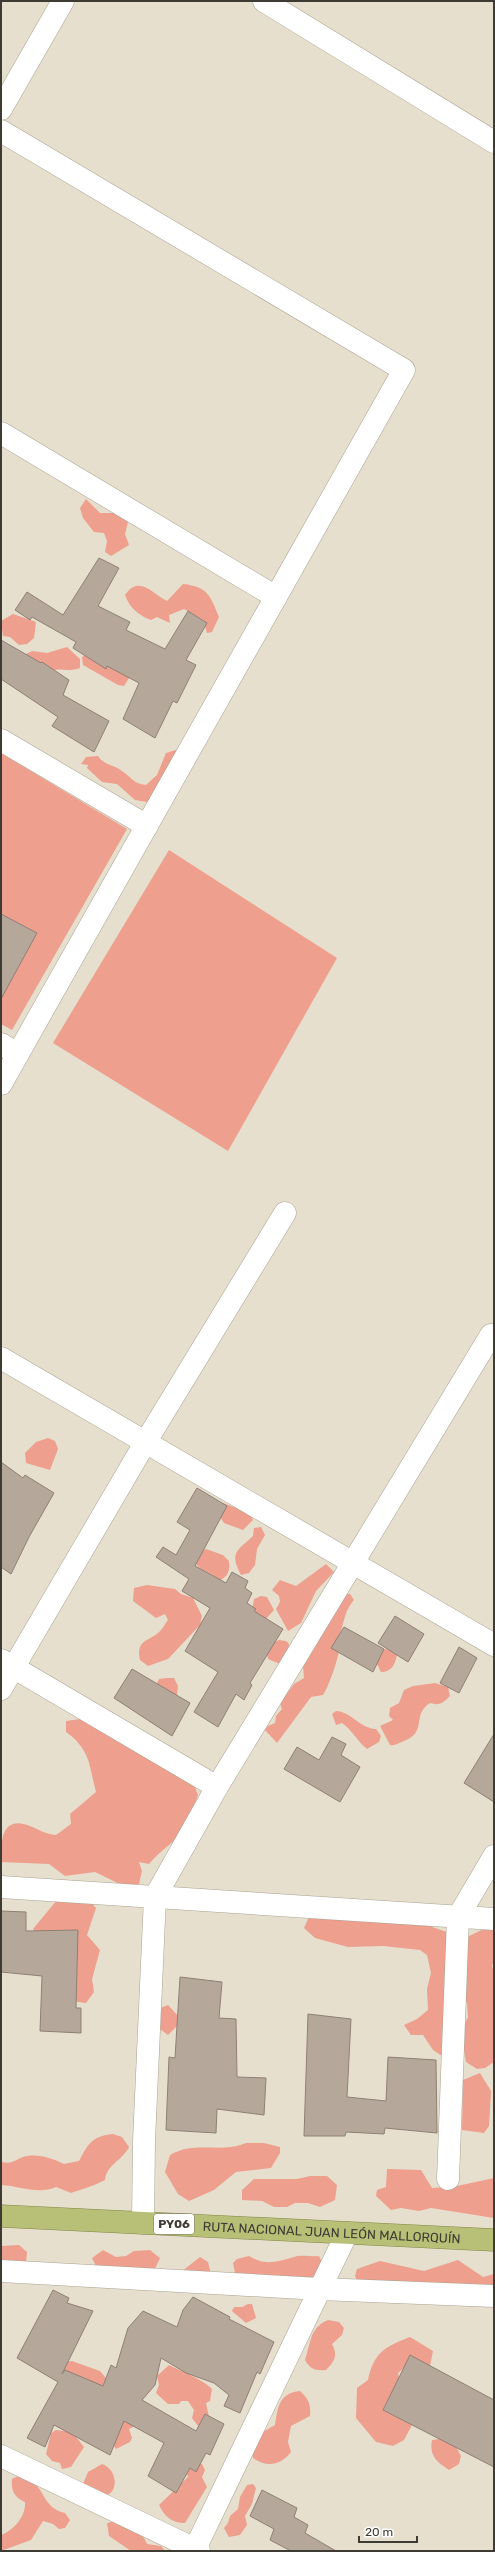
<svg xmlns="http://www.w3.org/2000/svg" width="495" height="2552" font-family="Rubik,sans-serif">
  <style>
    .green { fill: #ee9f8d }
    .building { fill: #b6a79b; stroke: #8e8074 }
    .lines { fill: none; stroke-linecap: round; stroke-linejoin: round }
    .minor-casing { stroke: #a9a292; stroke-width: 23 }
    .trunk-casing { stroke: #828648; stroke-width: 23 }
    .minor { stroke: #fff; stroke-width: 22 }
    .trunk { stroke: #b8bf76; stroke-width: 22 }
    .labels { text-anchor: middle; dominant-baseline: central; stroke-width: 3; stroke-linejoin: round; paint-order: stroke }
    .shield { fill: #fff; stroke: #787671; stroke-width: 1 }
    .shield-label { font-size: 12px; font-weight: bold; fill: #3e3b34 }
    .street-label { font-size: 13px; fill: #3e3b34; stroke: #fff }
  </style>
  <rect width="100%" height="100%" fill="#e7dfce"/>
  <g class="green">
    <polygon points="86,499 100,513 123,513 128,522 125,534 129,545 111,556 105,552 107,541 104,533 94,532 83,518 80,508"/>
    <path d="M183,584C208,587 210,595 219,617L212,632L207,633L203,620L184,609L169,615L170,623L157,617L151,620C139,616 129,607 125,595C139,574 153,594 167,601Z"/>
    <polygon points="13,614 36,622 34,638 27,644 19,645 10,637 3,636 1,621"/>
    <path d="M125,634L138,635C141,650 125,659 129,678L124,686L118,685L83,665L82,657Z"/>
    <path d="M67,647L80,659V668C63,674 61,663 39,677L17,658L32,651L47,653Z"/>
    <path d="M179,749L158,797L147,802L135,800L117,784L102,782L87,768L88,765L81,764L86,757L98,756C105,766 113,764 122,771C131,777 134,784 146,785L157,775L166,753Z"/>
    <polygon points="1,753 127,829 12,1030 1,1024"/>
    <polygon points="169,850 337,958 228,1151 53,1043"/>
    <polygon points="48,1438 55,1441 58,1449 50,1470 26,1463 25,1453 36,1442"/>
    <polygon points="223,1503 250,1513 253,1520 243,1530 224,1523 219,1515"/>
    <path d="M261,1527L265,1535L257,1549L255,1565L249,1573L241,1575C228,1551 239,1550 253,1536L254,1528Z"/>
    <path d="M206,1549L223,1555L229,1561C230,1572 228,1576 219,1581C211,1571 201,1572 196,1564L199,1553Z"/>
    <polygon points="326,1564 334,1572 316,1591 301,1623 288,1631 276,1609 280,1602 279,1596 272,1590 280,1580 296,1586"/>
    <path d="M147,1585L175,1589L181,1594L193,1598L202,1616L200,1625L168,1659L148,1666L140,1660C136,1640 147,1642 158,1633C162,1630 165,1624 168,1620L165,1614L156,1618L133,1601L134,1588Z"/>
    <path d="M350,1594L354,1600C342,1614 346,1623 337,1639C338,1643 340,1647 339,1651C337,1662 329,1686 323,1695L311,1697L277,1743L265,1730L268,1726L275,1723L276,1716L282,1709L280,1703L294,1684L304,1678L303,1667L317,1644L318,1633L337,1595Z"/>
    <polygon points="261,1596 267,1597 274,1610 264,1621 252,1610 254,1599"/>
    <polygon points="279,1640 286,1641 289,1644 288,1652 280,1664 268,1659 266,1646"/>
    <path d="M384,1649L391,1650L397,1655C395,1664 392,1672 381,1672L377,1664L379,1655Z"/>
    <polygon points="167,1678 174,1678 178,1686 177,1695 172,1699 155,1687 159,1679"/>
    <path d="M435,1683L448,1687L450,1696C443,1703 440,1706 430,1703C411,1715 428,1732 404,1741C398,1743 396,1746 390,1745L380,1726L393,1720L389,1716L390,1708L399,1703L404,1690L413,1686Z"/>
    <path d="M336,1711C352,1712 359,1728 376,1729L381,1736L379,1742L367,1749C357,1741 353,1731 342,1723L336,1725L332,1714Z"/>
    <path d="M80,1719H102L192,1780L198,1795C194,1806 191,1822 183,1831C173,1844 159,1851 149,1864L139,1862L142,1871L139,1884L128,1888L95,1872L65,1876L49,1864L1,1862C1,1844 0,1814 30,1826C40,1830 45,1834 56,1835L71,1824L70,1814L96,1792C89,1766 91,1750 66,1732V1721Z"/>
    <polygon points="86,1897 96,1908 87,1935 100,1950 92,1979 94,1992 86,2003 71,2001 46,1943 33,1929 57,1900"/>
    <polygon points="309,1917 425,1918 432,1927 465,1938 494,1924 494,1960 492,1966 494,1971 494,2062 485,2068 477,2069 466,2062 461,2031 468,2017 467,2003 462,1995 451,2052 442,2056 433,2050 423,2035 411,2035 404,2025 417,2019 428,2010 427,1989 431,1973 427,1955 420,1950 383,1946 348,1947 315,1938 304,1928"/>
    <polygon points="168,2005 179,2017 177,2026 168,2035 157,2027 158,2009"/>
    <polygon points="480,2073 491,2091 489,2126 484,2133 462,2130 463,2080"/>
    <path d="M113,2134L122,2137L129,2147C122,2161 107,2164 105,2180C94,2186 82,2189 71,2193L56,2187C38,2195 20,2186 1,2185V2162C15,2165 17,2157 27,2156C40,2154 54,2159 64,2164L79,2161C88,2144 92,2136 113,2134Z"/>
    <path d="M246,2143H264L280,2147V2153L271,2168L236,2172L214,2190L189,2201L178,2194L165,2172L170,2155C195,2140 220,2154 246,2143Z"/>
    <polygon points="387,2169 421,2170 432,2188 457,2186 494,2178 494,2218 431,2208 419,2211 401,2208 391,2210 376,2196 377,2190 386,2187"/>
    <polygon points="310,2176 327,2176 337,2185 335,2200 320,2207 308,2203 295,2203 287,2207 274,2207 262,2201 242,2200 242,2190 254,2179 297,2179"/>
    <polygon points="19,2245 27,2252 26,2263 1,2270 1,2246"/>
    <polygon points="103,2250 116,2257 126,2256 134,2251 150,2250 160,2258 153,2273 112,2266 97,2268 92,2258"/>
    <path d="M249,2256C265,2266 277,2262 294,2257C300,2254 312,2257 319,2256L324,2267L320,2283L235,2273L233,2263L237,2259Z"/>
    <polygon points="200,2257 208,2262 211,2274 181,2272"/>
    <polygon points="458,2260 483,2277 494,2274 494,2295 359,2285 355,2276 357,2269 380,2261 424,2271"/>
    <polygon points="248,2304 252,2304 256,2318 246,2323 232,2311 234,2307 242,2307"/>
    <path d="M328,2320L339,2322L344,2328L342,2335L332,2344C338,2355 335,2361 326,2370C315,2371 310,2369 305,2360C311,2343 309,2328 328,2320Z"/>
    <path d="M410,2337L433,2351L430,2366L410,2363L398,2373L399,2378L383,2410L412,2425L404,2440L393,2446L376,2442L356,2418L357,2388L368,2380C374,2352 385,2347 410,2337Z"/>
    <polygon points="72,2361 100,2371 110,2383 138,2394 146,2404 135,2426 129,2429 132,2438 130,2442 116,2449 61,2368 64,2362"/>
    <path d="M169,2365C181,2371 204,2380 212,2389L210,2401L206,2403L209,2417L204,2424L198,2426L192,2418L194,2410L188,2401H181L179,2404H168L156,2393L159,2385L157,2376Z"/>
    <path d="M300,2391C309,2399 311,2405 310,2416L291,2426L288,2442L291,2452C281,2465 267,2468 253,2458C251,2436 258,2435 275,2425C278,2407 279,2393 300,2391Z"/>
    <polygon points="56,2430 72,2432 84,2447 71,2467 62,2469 60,2463 52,2461 46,2454 51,2433"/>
    <path d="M439,2439L454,2443L461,2456L459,2464L449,2470C437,2462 429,2456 432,2440Z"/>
    <path d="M197,2463L202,2464L205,2470L202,2477L207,2487L185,2523C172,2523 165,2517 159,2505L188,2477L186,2470Z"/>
    <path d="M102,2464C120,2470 119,2500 99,2495C94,2493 88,2487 83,2484L88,2472Z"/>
    <path d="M20,2475C48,2484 39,2507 65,2513L70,2520L65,2528L59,2529L53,2524L43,2521L31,2540L1,2551V2535C14,2530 26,2516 25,2502C14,2497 11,2491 12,2479Z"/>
    <polygon points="253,2484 256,2488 252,2504 245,2516 247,2525 240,2535 229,2537 224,2528 228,2523 230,2516 238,2509 240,2497 247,2485"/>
    <polygon points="116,2521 142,2534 147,2544 161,2546 165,2551 131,2551 109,2536 107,2523"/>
  </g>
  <g class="building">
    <polygon points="99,558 119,568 98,606 130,622 126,630 165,649 188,611 207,623 186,660 196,665 177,703 173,701 155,738 123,719 139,683 107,666 106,669 73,648 76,642 32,617 30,620 15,610 27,592 63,615"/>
    <polygon points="1,640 41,663 42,662 69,680 63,695 109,721 94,752 52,726 58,717 1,679"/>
    <polygon points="1,914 37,933 1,999"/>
    <polygon points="1,1462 23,1478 25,1475 54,1493 29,1537 11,1574 1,1567"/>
    <polygon points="197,1488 227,1506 195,1566 226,1583 232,1572 248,1581 245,1588 252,1593 247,1603 256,1609 254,1611 283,1629 250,1683 252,1685 244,1700 236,1694 218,1727 194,1712 218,1672 185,1651 210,1608 182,1591 189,1579 156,1557 163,1547 176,1555 190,1530 177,1522"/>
    <polygon points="395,1616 424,1634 408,1662 378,1643"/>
    <polygon points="344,1627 384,1649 373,1672 331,1648"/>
    <polygon points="459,1647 477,1658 459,1693 440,1683"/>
    <polygon points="132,1669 190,1703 172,1736 114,1698"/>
    <polygon points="494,1734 494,1802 464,1783"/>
    <polygon points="332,1737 346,1744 341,1755 360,1767 340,1802 284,1769 297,1747 319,1760"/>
    <polygon points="1,1911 26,1912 26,1931 78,1930 76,2008 81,2008 81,2033 40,2031 42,1976 1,1972"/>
    <polygon points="180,1977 222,1982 219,2018 236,2019 237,2077 266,2078 264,2115 217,2109 216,2133 166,2130 169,2057 175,2058"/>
    <polygon points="308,2014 351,2019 347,2097 386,2101 388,2057 436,2060 437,2133 385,2128 384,2134 346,2132 345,2136 304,2136"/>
    <polygon points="53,2290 69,2298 67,2303 93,2311 62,2374 65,2370 103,2386 111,2365 116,2368 128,2328 143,2311 177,2327 183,2310 193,2297 230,2317 229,2319 274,2342 260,2374 257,2372 240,2413 224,2406 229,2395 214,2383 186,2373 161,2358 155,2385 142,2400 196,2431 205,2414 224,2424 210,2455 206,2453 196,2472 190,2468 176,2493 148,2476 164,2443 124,2421 110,2455 54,2425 45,2447 27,2438 58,2382 17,2358"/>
    <polygon points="410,2355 494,2400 494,2467 383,2410"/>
    <polygon points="262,2490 297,2508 294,2517 308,2525 305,2533 336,2551 291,2551 270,2540 274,2529 250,2516"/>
  </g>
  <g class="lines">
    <g class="minor-casing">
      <g id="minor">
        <polyline points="264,1 494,142"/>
        <polyline points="1,109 63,1"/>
        <polyline points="1,131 404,370 1,1084"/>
        <polyline points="1,433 276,597"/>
        <polyline points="1,740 147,826"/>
        <polyline points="1,1044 18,1054"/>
        <polyline points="1,1358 494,1645"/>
        <polyline points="1,1660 217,1787"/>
        <polyline points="1,1689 145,1443 285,1213"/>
        <polyline points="1,1887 494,1919"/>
        <polyline points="448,2179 458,1917 494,1856"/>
        <polyline points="143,2223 144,2141 155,1897 217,1787 491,1335"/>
        <polyline points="1,2271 320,2289 494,2296"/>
        <polyline points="1,2456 199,2551"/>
        <polyline points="194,2551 347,2233"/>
      </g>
    </g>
    <g class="trunk-casing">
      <g id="trunk">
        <path id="s1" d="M1,2216L494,2240"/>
      </g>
    </g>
    <use href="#minor" class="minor"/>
    <use href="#trunk" class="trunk"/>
  </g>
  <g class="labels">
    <rect class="shield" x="154" y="2214" width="40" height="20" rx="3"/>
    <g class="shield-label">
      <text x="174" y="2224">PY06</text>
    </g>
    <g class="street-label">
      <text stroke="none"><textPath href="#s1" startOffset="331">RUTA NACIONAL JUAN LEÓN MALLORQUÍN</textPath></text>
    </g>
  </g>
  <rect width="495" height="2552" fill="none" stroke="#3e3b34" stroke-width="4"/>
  <path d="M359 2536v6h58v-6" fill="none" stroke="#3e3b34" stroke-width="2"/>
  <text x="365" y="2536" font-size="12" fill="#3e3b34" stroke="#ffffff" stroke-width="3" paint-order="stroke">20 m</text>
</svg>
